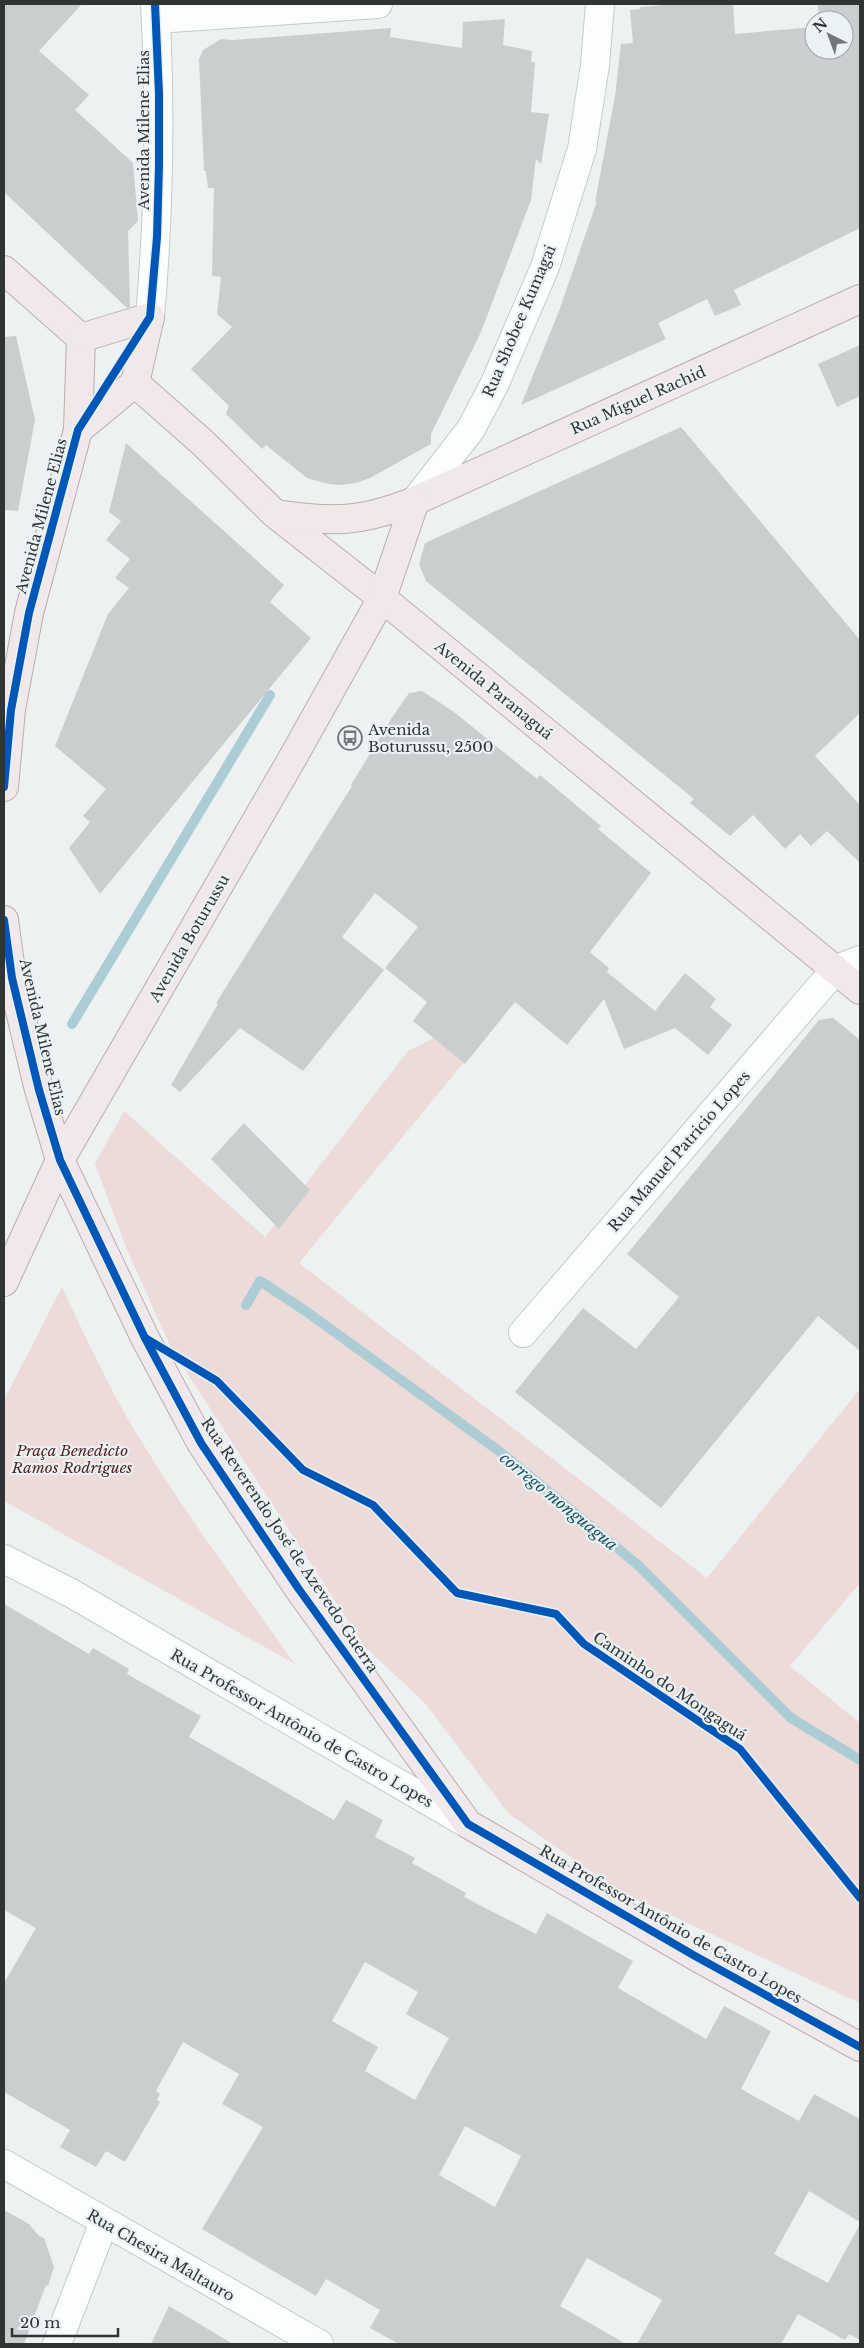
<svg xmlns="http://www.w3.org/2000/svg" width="864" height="2348" font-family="'Libre Baskerville',serif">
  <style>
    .green { fill: #eddbd9 }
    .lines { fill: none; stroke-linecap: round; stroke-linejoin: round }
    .stream { stroke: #adcdd4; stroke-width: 10 }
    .building { fill: #cbcecf; fill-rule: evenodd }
    .minor-casing { stroke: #c7cacb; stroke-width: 30 }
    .major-casing { stroke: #baadad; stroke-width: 30 }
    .minor { stroke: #fcfdfd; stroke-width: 28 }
    .major { stroke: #f0e8e9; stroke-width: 28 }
    .cycleway-casing { stroke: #ebf2f4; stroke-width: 11 }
    .cycleway { stroke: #0057b8; stroke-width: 8 }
    .labels { text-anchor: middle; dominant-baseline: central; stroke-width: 4.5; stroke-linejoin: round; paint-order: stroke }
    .street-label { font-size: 15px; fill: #313435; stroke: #ebf2f4 }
    .poi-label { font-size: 15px; fill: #313435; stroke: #ebf2f4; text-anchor: start }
    .park-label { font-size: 15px; font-style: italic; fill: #521f1d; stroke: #ebf2f4 }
    .water-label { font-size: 16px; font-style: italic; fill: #1b5561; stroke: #ebf2f4 }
  </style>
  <rect width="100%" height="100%" fill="#edf1f2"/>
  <g class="green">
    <polygon points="502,1016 299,1263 707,1578 860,1389 860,1583 790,1666 860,1723 860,2003 619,1891 509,1814 424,1702 365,1647 172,1350 127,1250 95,1164 124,1111 265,1237 408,1051 436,1037"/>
    <path d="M62,1287C84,1334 106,1381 132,1426C182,1509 239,1586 295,1664L4,1501V1400Z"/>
  </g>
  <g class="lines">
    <g class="stream">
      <polyline points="72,1024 270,695"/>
      <polyline points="246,1305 260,1281 307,1312 499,1451 638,1565 791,1718 860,1760"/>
    </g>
  </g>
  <g class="building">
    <polygon points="4,4 82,4 39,51 89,95 75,110 133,163 138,221 128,231 130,307 127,308 4,192"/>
    <polygon points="677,4 733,4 735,34 814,27 814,50 844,50 844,20 819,20 818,4 860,4 860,228 734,290 741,305 715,316 707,299 658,323 666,339 521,405 559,311 597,201 595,202 615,96 621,44 633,43 630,10 640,9 640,7"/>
    <polygon points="505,19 503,45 532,51 531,62 535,62 531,112 549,114 541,164 536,159 531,200 481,332 431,434 431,444 370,478 356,483 342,485 328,484 307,478 266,445 262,449 226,414 229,406 191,369 232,327 217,314 221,277 212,276 214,188 208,188 206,171 204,171 199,59 203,50 221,39 233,40 391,28 390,37 462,48 463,22"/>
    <polygon points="16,336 35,420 18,511 4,510 4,337"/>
    <polygon points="860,345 860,396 837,407 818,364"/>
    <polygon points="681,427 860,640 860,713 815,756 860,805 860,863 827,831 811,846 800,834 785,849 753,815 730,836 690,803 694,799 426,581 419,564 425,543"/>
    <polygon points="126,443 284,585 270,602 311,638 100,894 69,848 90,822 83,816 106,789 55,746 108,614 129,588 115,578 130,559 106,540 121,521 109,512"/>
    <polygon points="422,691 454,712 537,779 540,775 601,826 598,829 651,873 590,952 609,968 607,972 655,1011 685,973 716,999 710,1007 732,1025 708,1055 675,1028 624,1049 604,999 567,1045 515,1002 465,1064 413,1021 427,1002 385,968 418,927 375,893 342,937 384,970 303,1071 240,1028 180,1092 171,1085 218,1004 216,1003 352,786 351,785 391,719 409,693"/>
    <polygon points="833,1018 860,1040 860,1351 818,1316 661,1508 515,1392 583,1308 636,1349 679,1297 627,1254 819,1020"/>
    <polygon points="244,1123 310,1190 279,1229 211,1159"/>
    <path d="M4,1604L89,1654L93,1648L129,1669L127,1674L201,1716L189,1737L287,1793L334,1820L346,1800L383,1820L375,1837L415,1858L412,1863L466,1893L464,1897L536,1934L547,1913L633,1961L618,1988L706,2039L724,2006L771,2031L741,2089L799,2121L814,2094L860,2119V2222L809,2191L774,2254L828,2283L860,2224V2340L849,2334L845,2340L798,2314L781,2344H637L662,2300L587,2258L560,2306L626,2344H399L370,2328L380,2310L326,2279L316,2296L202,2229L263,2127L222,2104L239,2074L183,2042L156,2091L160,2094L157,2100L160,2102L125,2162L106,2151L96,2167L60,2147L70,2130L4,2092V1983L36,1928L4,1910ZM365,1962L418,1992L406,2014L449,2038L415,2100L365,2071L378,2047L332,2021ZM465,2126L521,2156L495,2207L439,2175Z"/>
    <polygon points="4,2210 29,2224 39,2236 44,2238 54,2267 48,2286 46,2285 24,2344 4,2344"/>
    <polygon points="169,2306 233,2344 151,2344"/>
  </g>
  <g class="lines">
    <g class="minor-casing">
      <g id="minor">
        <polyline points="156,19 378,4"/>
        <path d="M150,317C159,212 161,108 155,4"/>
        <polyline points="415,501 471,429 495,383 545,267 582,149 595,65 600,4"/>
        <polyline points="523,1333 835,970 860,960"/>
        <polyline points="4,1559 71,1593 468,1824"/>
        <polyline points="4,2164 319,2344"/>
        <polyline points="57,2344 104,2222"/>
      </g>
    </g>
    <g class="major-casing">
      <g id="major">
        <polyline points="4,270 81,338 78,430 29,613 11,710 4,787"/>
        <polyline points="135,383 203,443 275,514 382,598 860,990"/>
        <polyline points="78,430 135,383 150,317 81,338"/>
        <path d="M276,514C334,523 361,522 415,501L860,299"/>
        <polyline points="4,920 12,978 39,1090 60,1160 145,1338 201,1443 298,1588 468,1824 695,1956 860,2047"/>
        <polyline points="4,1282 60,1160 292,759 382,598 415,501"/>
      </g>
    </g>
    <use href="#minor" class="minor"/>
    <use href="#major" class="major"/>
    <g class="cycleway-casing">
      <g id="cycleway">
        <polyline points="4,787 11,710 29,613 78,430 150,317 157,237 159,165 159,94 155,4"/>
        <polyline points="4,920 12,978 39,1090 60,1160 145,1338 201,1443 298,1588 468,1824 695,1956 860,2047"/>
        <polyline points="145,1338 217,1381 303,1470 373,1505 457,1593 556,1614 584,1644 740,1749 860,1898"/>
      </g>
    </g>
    <use href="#cycleway" class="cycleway"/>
  </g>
  <defs>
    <g id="bus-ring" transform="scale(1.25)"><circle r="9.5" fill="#ebf2f4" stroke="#737677" stroke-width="1.5"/><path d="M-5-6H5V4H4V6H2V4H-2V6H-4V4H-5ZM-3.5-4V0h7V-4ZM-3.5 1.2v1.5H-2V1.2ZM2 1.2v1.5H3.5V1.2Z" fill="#737677"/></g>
  </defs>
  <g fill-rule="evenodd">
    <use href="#bus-ring" x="350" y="738"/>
  </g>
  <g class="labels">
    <g class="street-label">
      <text transform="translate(143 130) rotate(-90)">Avenida Milene Elias</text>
      <text transform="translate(519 321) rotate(-67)">Rua Shobee Kumagai</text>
      <text transform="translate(638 400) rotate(-24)">Rua Miguel Rachid</text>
      <text transform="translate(41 516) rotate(-75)">Avenida Milene Elias</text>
      <text transform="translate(494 690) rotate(39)">Avenida Paranaguá</text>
      <text transform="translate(189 938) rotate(-60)">Avenida Boturussu</text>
      <text transform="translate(43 1037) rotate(77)">Avenida Milene Elias</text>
      <text transform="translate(679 1151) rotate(-49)">Rua Manuel Patricio Lopes</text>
      <text transform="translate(290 1545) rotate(56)">Rua Reverendo José de Azevedo Guerra</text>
      <text transform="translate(670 1686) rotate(34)">Caminho do Mongaguá</text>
      <text transform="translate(302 1728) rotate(30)">Rua Professor Antônio de Castro Lopes</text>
      <text transform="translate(671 1924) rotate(30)">Rua Professor Antônio de Castro Lopes</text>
      <text transform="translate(161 2255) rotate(30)">Rua Chesira Maltauro</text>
    </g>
    <g class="poi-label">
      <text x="368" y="729">Avenida<tspan x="368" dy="17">Boturussu, 2500</tspan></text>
    </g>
    <g class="park-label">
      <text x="72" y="1450">Praça Benedicto<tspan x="72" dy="17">Ramos Rodrigues</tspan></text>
    </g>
    <g class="water-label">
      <text transform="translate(559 1501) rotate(39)">corrego monguagua</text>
    </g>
  </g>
  <rect width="864" height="2348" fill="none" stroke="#313435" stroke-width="10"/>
  <g transform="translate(829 35) rotate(318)"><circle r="24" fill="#ebf2f4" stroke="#a1a6a8"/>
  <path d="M0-4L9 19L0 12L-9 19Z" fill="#737677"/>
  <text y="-8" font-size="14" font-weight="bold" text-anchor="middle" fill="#313435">N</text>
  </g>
  <path d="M12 2328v8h106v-8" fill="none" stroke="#313435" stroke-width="2.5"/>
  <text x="20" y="2328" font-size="15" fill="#313435" stroke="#ebf2f4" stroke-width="4" paint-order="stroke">20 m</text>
</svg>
